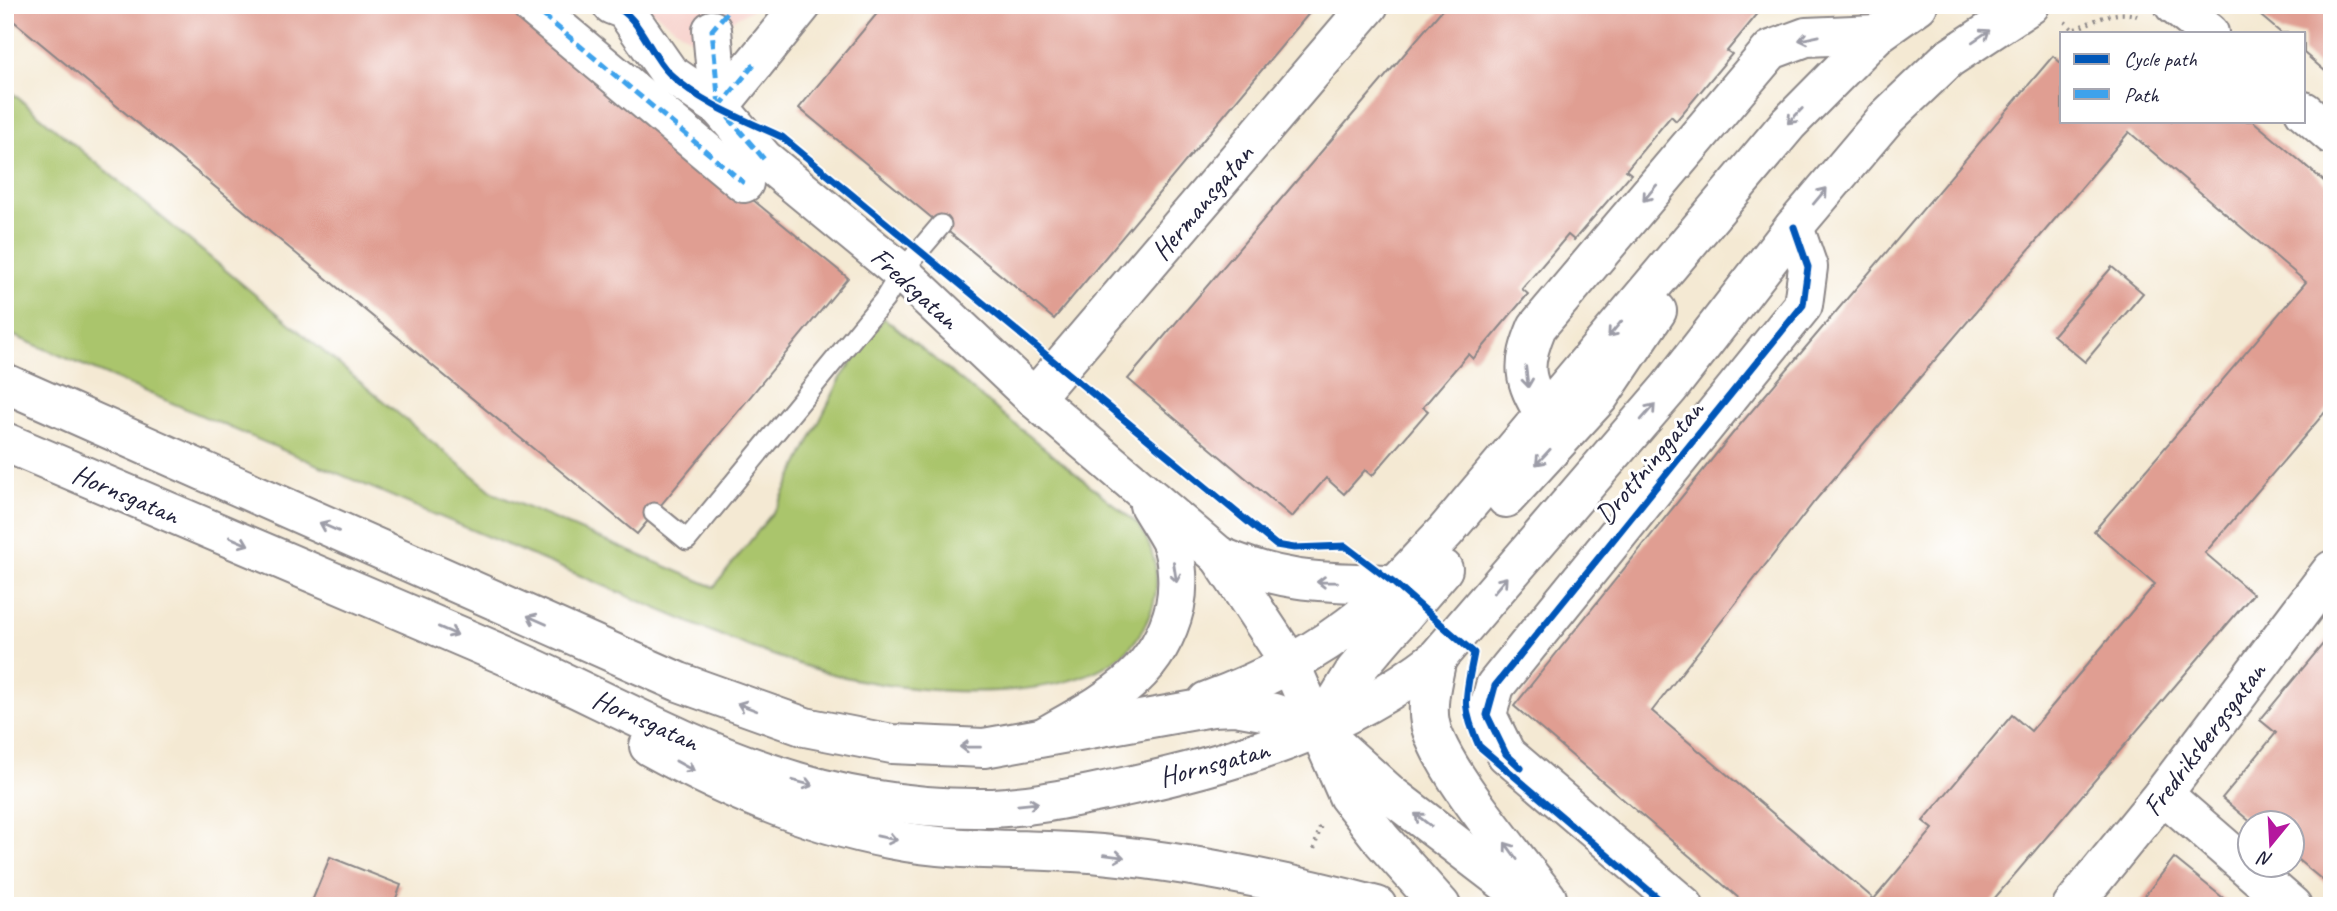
<svg xmlns="http://www.w3.org/2000/svg" width="2337" height="911" font-family="Caveat,sans-serif">
  <style>
    .built { fill: #f7d0ca }
    .green { fill: #aac56c; stroke: #667454; stroke-width: 2 }
    .building { fill: #e09e92; fill-rule: evenodd }
    .lines { fill: none; stroke-linecap: round; stroke-linejoin: round }
    .lane-casing { stroke: #8b8687; stroke-width: 23 }
    .street-casing { stroke: #8b8687; stroke-width: 42 }
    .secondary-casing { stroke: #8b8687; stroke-width: 42 }
    .path { stroke: #8b8687; stroke-width: 4.5; stroke-dasharray: 2 5; stroke-linecap: butt }
    .lane { stroke: #fff; stroke-width: 19 }
    .street { stroke: #fff; stroke-width: 38 }
    .secondary { stroke: #fff; stroke-width: 38 }
    .quiet { stroke: #3ea2ec; stroke-width: 5; stroke-dasharray: 10 5; stroke-linecap: butt }
    .cycleway-casing { stroke: #fff; stroke-width: 11 }
    .cycleway { stroke: #0057b8; stroke-width: 7 }
    .oneway { stroke: #9c9ca7 }
    .labels { text-anchor: middle; dominant-baseline: central; stroke-width: 6; stroke-linejoin: round; paint-order: stroke }
    .street-label { font-size: 28px; fill: #22223b; stroke: #fff }
  </style>
  <rect width="100%" height="100%" fill="#fff"/>
  <filter id="ink" filterUnits="userSpaceOnUse"><feTurbulence type="fractalNoise" baseFrequency=".0143" numOctaves="2"/><feDisplacementMap in="SourceGraphic" scale="14" xChannelSelector="R" yChannelSelector="G"/><feConvolveMatrix kernelMatrix="1 2 1 2 8 2 1 2 1" color-interpolation-filters="sRGB"/></filter>
  <filter id="wash" filterUnits="userSpaceOnUse"><feTurbulence type="fractalNoise" baseFrequency=".00686" numOctaves="4" result="noise"/><feDisplacementMap in="SourceGraphic" scale="28" xChannelSelector="R" yChannelSelector="G"/><feGaussianBlur stdDeviation="1.57" result="paint"/><feColorMatrix in="noise" values="0 0 0 0 0 0 0 0 0 0 0 0 0 0 0 0 0 1.4 0 .05"/><feComposite in="paint" operator="in"/></filter>
  <g filter="url(#wash)">
    <rect width="100%" height="100%" fill="#f4e9d3"/>
    <polygon class="built" points="644,5 761,5 692,40"/>
    <path class="green" d="M5,87L495,494L714,587L777,507L841,378L884,318L1139,525C1162,563 1163,599 1138,637C1088,713 901,694 825,672C731,645 641,600 550,563C368,487 187,409 5,332Z"/>
    <g id="blocks">
      <g class="building">
        <polygon points="5,5 516,5 848,278 637,534 5,14"/>
        <polygon points="884,5 1316,5 1054,319 799,108"/>
        <polygon points="1446,5 1765,5 1727,51 1732,54 1676,121 1671,116 1626,170 1631,174 1574,240 1568,235 1522,289 1528,294 1473,359 1468,354 1423,407 1428,411 1372,476 1365,470 1344,494 1326,478 1292,517 1128,379"/>
        <polygon points="2248,5 2332,5 2332,77 2304,53 2304,33 2281,33"/>
        <path d="M2053,56L2062,64V121H2253L2332,188V404L2205,553L2253,594L1988,906H1748L1514,706L1733,433ZM2129,132L2306,282L2094,531L2155,584L2031,731L2012,715L1923,821L1933,829L1874,899L1652,711L1814,502Z"/>
        <polygon points="2112,267 2143,293 2085,362 2053,335"/>
        <polygon points="2332,633 2332,888 2292,855 2292,824 2253,824 2222,798 2276,733 2260,720"/>
        <polygon points="330,857 401,885 393,906 310,906"/>
        <polygon points="2174,858 2233,906 2137,906"/>
      </g>
    </g>
  </g>
  <g filter="url(#ink)">
    <use href="#blocks" fill-opacity="0" stroke="#8b8687" stroke-width="2"/>
    <g class="lines">
      <g class="lane-casing">
        <polyline id="lane" points="654,513 687,540 884,300 901,272 941,225"/>
      </g>
      <g class="street-casing">
        <g id="street">
          <polyline points="531,5 744,183"/>
          <polyline points="612,5 625,10 669,73 719,107 764,159 901,272 1034,398 1219,556"/>
          <polyline points="2174,5 2209,33"/>
          <polyline points="712,30 719,107"/>
          <polyline points="719,107 802,5"/>
          <polyline points="2304,111 2332,135"/>
          <polyline points="1034,398 1369,5"/>
          <path d="M1544,414C1523,379 1521,366 1537,327L1771,50L1806,37L1877,34"/>
          <path d="M1047,735C1106,701 1158,677 1175,606C1179,587 1178,561 1171,542C1165,530 1156,517 1149,505"/>
          <polyline points="2163,794 2292,906"/>
          <polyline points="1684,906 1506,754 1487,715 1495,686 1803,305 1808,267 1794,227"/>
          <polyline points="2072,906 2163,794 2332,570"/>
        </g>
      </g>
      <g class="secondary-casing">
        <g id="secondary">
          <polyline points="5,383 679,682 805,727 892,744 984,748 1212,707 1235,706 1274,713 1319,730 1391,795 1536,906"/>
          <path d="M5,442C169,512 332,581 495,651C587,690 675,742 770,773C836,796 912,809 982,808C1028,808 1074,797 1119,788C1235,763 1343,731 1437,658L1669,388L1794,227L1887,117L1948,59L2030,5"/>
          <polyline points="1506,498 1599,397 1657,311"/>
          <polyline points="1219,556 1290,663 1348,796 1382,840 1441,906"/>
          <path d="M1219,556C1286,584 1324,582 1395,584"/>
          <path d="M1437,658C1433,678 1426,702 1430,723C1439,768 1516,857 1547,898"/>
          <path d="M1207,701C1256,683 1306,658 1349,626C1384,600 1414,564 1445,532L1788,124L1877,34L1918,5"/>
          <polyline points="1319,730 1355,671 1443,569"/>
          <path d="M649,746C725,788 805,823 890,839C959,853 1031,848 1101,854C1194,863 1286,882 1377,906"/>
        </g>
      </g>
      <g class="path">
        <path d="M2065,22L2073,30C2092,22 2116,8 2137,16"/>
        <polyline points="1314,849 1321,824"/>
      </g>
      <use href="#lane" class="lane"/>
      <use href="#street" class="street"/>
      <use href="#secondary" class="secondary"/>
      <g class="quiet">
        <polyline points="531,5 744,183"/>
        <polyline points="719,107 712,30 733,5"/>
        <polyline points="719,107 756,62"/>
        <polyline points="728,117 764,159"/>
      </g>
      <g class="cycleway-casing">
        <g id="cycleway">
          <path d="M612,5C641,16 648,53 670,74C700,103 745,120 782,137L1276,545L1294,548L1345,546L1395,584L1474,653C1466,696 1460,704 1479,746L1667,906"/>
          <polyline points="1521,768 1506,754 1487,715 1495,686 1803,305 1808,267 1794,227"/>
        </g>
      </g>
      <use href="#cycleway" class="cycleway"/>
    </g>
    <defs><path id="oneway-shaft" d="M-6 0H5M1.5-3L5.5 0L1.5 3" fill="none" stroke-width="1.6" stroke-linecap="round" stroke-linejoin="round" transform="scale(1.75)"/></defs>
    <g class="oneway">
      <use href="#oneway-shaft" transform="translate(1981 36) rotate(-34)"/>
      <use href="#oneway-shaft" transform="translate(1809 38) rotate(168)"/>
      <use href="#oneway-shaft" transform="translate(1795 116) rotate(134)"/>
      <use href="#oneway-shaft" transform="translate(1650 193) rotate(130)"/>
      <use href="#oneway-shaft" transform="translate(1820 196) rotate(-50)"/>
      <use href="#oneway-shaft" transform="translate(1615 329) rotate(130)"/>
      <use href="#oneway-shaft" transform="translate(1527 377) rotate(83)"/>
      <use href="#oneway-shaft" transform="translate(1648 412) rotate(-49)"/>
      <use href="#oneway-shaft" transform="translate(1543 457) rotate(133)"/>
      <use href="#oneway-shaft" transform="translate(329 527) rotate(-156)"/>
      <use href="#oneway-shaft" transform="translate(239 541) rotate(23)"/>
      <use href="#oneway-shaft" transform="translate(1175 572) rotate(81)"/>
      <use href="#oneway-shaft" transform="translate(1327 582) rotate(-179)"/>
      <use href="#oneway-shaft" transform="translate(1500 585) rotate(-50)"/>
      <use href="#oneway-shaft" transform="translate(537 620) rotate(-156)"/>
      <use href="#oneway-shaft" transform="translate(448 631) rotate(23)"/>
      <use href="#oneway-shaft" transform="translate(747 707) rotate(-159)"/>
      <use href="#oneway-shaft" transform="translate(970 747) rotate(-179)"/>
      <use href="#oneway-shaft" transform="translate(685 766) rotate(29)"/>
      <use href="#oneway-shaft" transform="translate(803 783) rotate(15)"/>
      <use href="#oneway-shaft" transform="translate(1028 804) rotate(-6)"/>
      <use href="#oneway-shaft" transform="translate(1423 820) rotate(-142)"/>
      <use href="#oneway-shaft" transform="translate(887 838) rotate(12)"/>
      <use href="#oneway-shaft" transform="translate(1511 851) rotate(-126)"/>
      <use href="#oneway-shaft" transform="translate(1114 856) rotate(7)"/>
    </g>
  </g>
  <g class="labels">
    <g class="street-label">
      <text transform="translate(1202 202) rotate(-50)">Hermansgatan</text>
      <text transform="translate(915 288) rotate(42)">Fredsgatan</text>
      <text transform="translate(1649 462) rotate(-50)">Drottninggatan</text>
      <text transform="translate(126 494) rotate(23)">Hornsgatan</text>
      <text transform="translate(646 720) rotate(24)">Hornsgatan</text>
      <text transform="translate(2204 739) rotate(-53)">Fredriksbergsgatan</text>
      <text transform="translate(1214 763) rotate(-15)">Hornsgatan</text>
    </g>
  </g>
  <rect width="2337" height="911" fill="none" stroke="#fff" stroke-width="28"/>
  <rect x="2060" y="32" width="245" height="91" fill="#ffffff" stroke="#a7a7b1" stroke-width="2"/>
  <rect x="2074" y="54" width="35" height="10" fill="#0057b8" stroke="#a7a7b1" stroke-width="2"/>
  <text x="2124" y="66" font-size="21" fill="#22223b">Cycle path</text>
  <rect x="2074" y="89" width="35" height="10" fill="#3ea2ec" stroke="#a7a7b1" stroke-width="2"/>
  <text x="2124" y="102" font-size="21" fill="#22223b">Path</text>
  <g transform="translate(2271 844) rotate(198)"><circle r="33" fill="#ffffff" stroke="#a7a7b1" stroke-width="2"/>
  <path d="M0-5L12 26L0 18L-12 26Z" fill="#b5179e"/>
  <text y="-10" font-size="19" font-weight="bold" text-anchor="middle" fill="#22223b">N</text>
  </g>
</svg>
